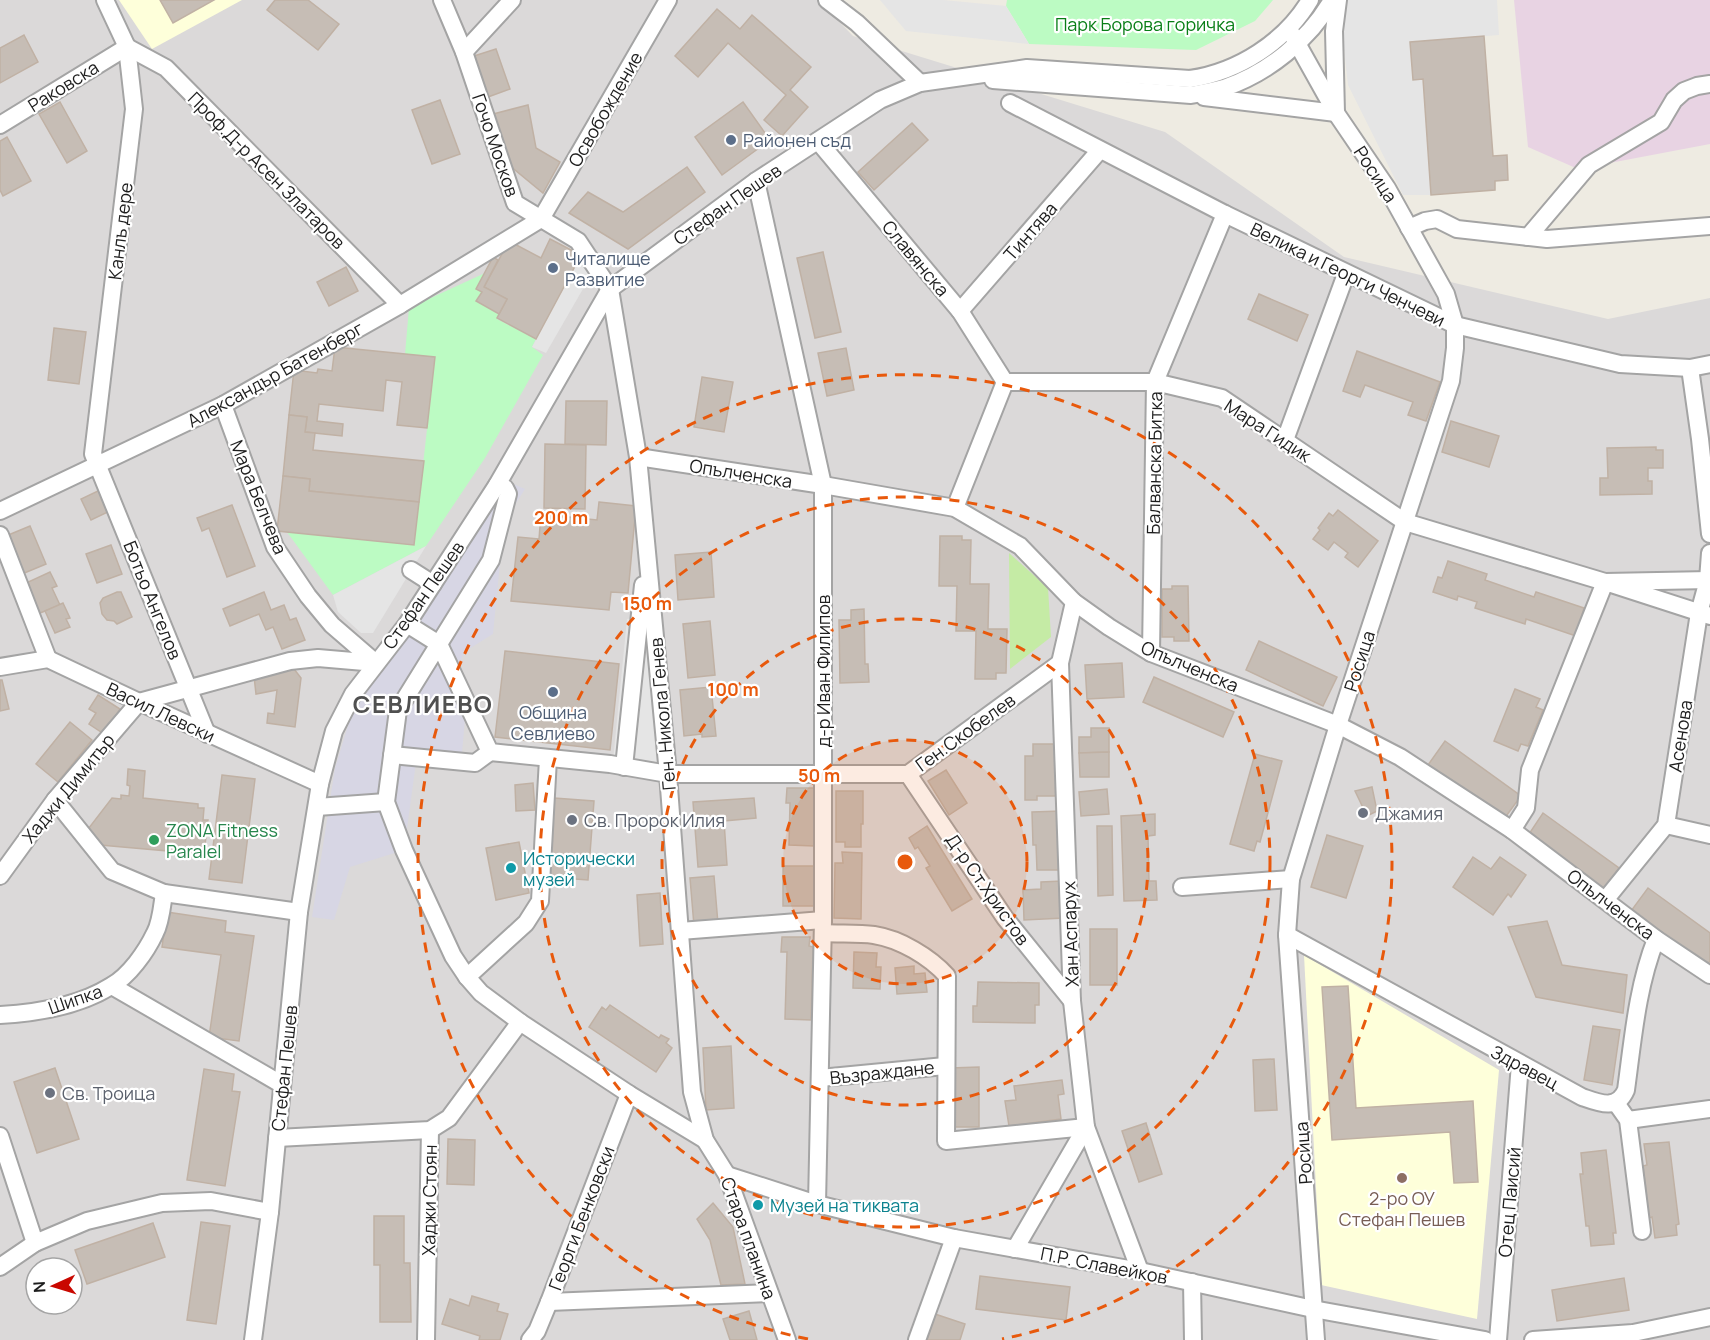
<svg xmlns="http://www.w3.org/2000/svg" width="1710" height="1340" font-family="Manrope,sans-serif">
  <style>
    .residential { fill: #dbd9d9; fill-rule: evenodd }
    .industrial { fill: #e8d3e3 }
    .education { fill: #feffda }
    .grass { fill: #c5eba5 }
    .park { fill: #bcfbc3 }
    .parking { fill: #e5e5e5 }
    .plaza { fill: #d7d6e4 }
    .building { fill: #c6bdb5; stroke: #c0b1a4; stroke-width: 1.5 }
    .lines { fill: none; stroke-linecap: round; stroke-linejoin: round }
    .minor-casing { stroke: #a4a4a4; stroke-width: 20 }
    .minor { stroke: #fff; stroke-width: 16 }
    .ring { fill: none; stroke: #e8590c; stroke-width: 3; stroke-dasharray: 10 8 }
    .service-dot { fill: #5c6f8a; stroke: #fff; stroke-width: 2 }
    .worship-dot { fill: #6b7280; stroke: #fff; stroke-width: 2 }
    .leisure-dot { fill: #2e9e5b; stroke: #fff; stroke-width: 2 }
    .culture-dot { fill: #0f9aa8; stroke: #fff; stroke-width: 2 }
    .education-dot { fill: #8d6e63; stroke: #fff; stroke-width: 2 }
    .labels { text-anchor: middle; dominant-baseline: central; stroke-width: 4.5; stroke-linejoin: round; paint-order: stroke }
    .park-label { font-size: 18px; fill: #087e16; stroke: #fff }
    .street-label { font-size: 18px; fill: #1d1d1d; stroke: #fff }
    .service-label { font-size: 18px; fill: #4e5e75; stroke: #fff; text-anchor: start }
    .worship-label { font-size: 18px; fill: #5b616d; stroke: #fff; text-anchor: start }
    .leisure-label { font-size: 18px; fill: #27864d; stroke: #fff; text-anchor: start }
    .culture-label { font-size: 18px; fill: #0d838f; stroke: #fff; text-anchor: start }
    .education-label { font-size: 18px; fill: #785e54; stroke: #fff }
    .district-label { font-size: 24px; font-weight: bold; letter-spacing: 1.5px; fill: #505050; stroke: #fff }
    .centre { fill: #e8590c; stroke: #fff; stroke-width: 3 }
    .ring-label { font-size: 18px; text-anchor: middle; font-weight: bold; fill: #e8590c; stroke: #fff; stroke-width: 4.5; stroke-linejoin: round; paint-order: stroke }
  </style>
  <rect width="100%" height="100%" fill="#eeebe2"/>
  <path class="residential" d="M0,0H818L853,36L1165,132L1344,257L1608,319L1710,298V1340H0ZM36,1268H72V1304H36Z"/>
  <polygon class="industrial" points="1514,0 1710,0 1710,144 1578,169 1528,147"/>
  <g class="education">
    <polygon points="119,0 242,0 152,49"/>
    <polygon points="1304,955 1499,1070 1477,1319 1321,1285"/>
  </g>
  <polygon class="grass" points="1009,553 1048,588 1051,637 1010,669"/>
  <g class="park">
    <polygon points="1007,0 1273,0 1255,21 1196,50 1029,44 1006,6"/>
    <polygon points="485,273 482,292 477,302 499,314 497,319 536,339 532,347 543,355 485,458 426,546 333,595 287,532 414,545 435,358 405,354 409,308"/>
  </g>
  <g class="parking">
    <polygon points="880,0 943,0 1006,6 1029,44 906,31"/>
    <polygon points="1345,0 1497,0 1499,35 1410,42 1413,80 1423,79 1431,195 1403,195 1348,85 1341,24"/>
    <polygon points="581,255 591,275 546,353 532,347"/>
    <polygon points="426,546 373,633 361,633 338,612 333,595"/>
    <polygon points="650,616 664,767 613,761 627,619"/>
  </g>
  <polygon class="plaza" points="506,481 525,489 504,522 493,634 464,652 457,671 456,694 465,718 462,753 418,748 404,850 350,867 334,920 312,917 335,768 354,706 413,628 505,489"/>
  <g class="building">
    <polygon points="160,0 214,0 173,23"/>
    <polygon points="275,0 308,0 339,24 318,50 267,10"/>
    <polygon points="717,9 740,29 752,15 811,67 790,90 808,107 782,136 764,120 786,95 728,43 698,77 675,56"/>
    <polygon points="24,35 38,62 0,83 0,48"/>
    <polygon points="1484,36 1493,156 1507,155 1508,180 1495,181 1495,190 1431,195 1423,79 1413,80 1410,42"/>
    <polygon points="496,49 510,89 488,97 474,56"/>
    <polygon points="440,100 460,154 432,164 412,110"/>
    <polygon points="60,102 87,151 67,163 39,114"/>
    <polygon points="743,102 770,140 722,175 695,137"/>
    <polygon points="528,105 536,148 560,162 543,193 509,165 493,114"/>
    <polygon points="912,123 928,140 874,190 858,172"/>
    <polygon points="7,137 31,181 3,196 0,190 0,141"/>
    <polygon points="687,167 705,192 628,249 569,213 588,192 623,212"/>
    <polygon points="550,239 581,255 536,339 497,318 507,299 484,287 509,241 541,258"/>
    <polygon points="823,252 841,332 815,338 797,258"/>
    <polygon points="493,257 498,260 484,287 507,299 499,314 476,301 482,292 476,289"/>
    <polygon points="346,267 358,291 329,306 317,282"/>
    <polygon points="1259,294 1308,315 1297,341 1248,319"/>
    <polygon points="54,328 86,332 79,384 48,380"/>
    <polygon points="335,347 435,357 427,428 397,425 402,382 386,380 383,411 319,404 317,421 343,424 342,436 305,432 307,417 289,415 294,370 317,373 318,369 332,371"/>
    <polygon points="846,348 854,390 827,396 818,353"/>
    <polygon points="1357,351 1440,382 1426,421 1408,415 1413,402 1365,385 1360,397 1343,391"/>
    <polygon points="702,377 733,382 724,432 694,427"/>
    <polygon points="566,401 607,401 606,445 565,444"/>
    <polygon points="289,415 307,417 305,432 315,433 313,450 424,461 419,502 309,491 310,479 283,476"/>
    <polygon points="1451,421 1499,436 1489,467 1442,452"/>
    <polygon points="545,444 586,445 585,509 544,508"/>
    <polygon points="1656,447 1656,450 1663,450 1663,468 1648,468 1648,481 1652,481 1652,494 1600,495 1600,478 1608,478 1607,448"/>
    <polygon points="283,476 310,479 309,491 419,502 414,545 277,531"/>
    <polygon points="100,490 110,511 91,520 81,499"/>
    <polygon points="599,502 636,506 628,593 611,592 609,610 511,601 518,537 539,539 541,514 597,520"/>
    <polygon points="232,505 255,566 227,577 209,528 202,531 197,518"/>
    <polygon points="1338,510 1378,541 1358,567 1345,557 1348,553 1334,542 1328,550 1313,539 1320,530 1318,528 1329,513 1333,516"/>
    <polygon points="30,526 46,564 22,574 6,536"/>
    <polygon points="940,536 962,536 962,540 971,540 970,584 989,584 988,629 1007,629 1006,673 996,673 996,679 975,679 976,631 956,631 957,586 939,586"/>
    <polygon points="111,545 122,574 97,583 86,554"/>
    <polygon points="711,552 714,597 678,600 675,555"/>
    <polygon points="1448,561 1487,574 1485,580 1534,597 1536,592 1584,608 1576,636 1526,619 1525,624 1475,608 1477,602 1458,596 1457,600 1433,592 1438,577 1442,578"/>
    <polygon points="50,572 57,586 52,588 60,605 40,613 26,583"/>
    <polygon points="1172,586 1188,586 1189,641 1174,641 1174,637 1162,637 1162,589 1172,589"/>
    <polygon points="117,592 121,592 132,617 117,624 114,621 107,620 102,614 100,603 103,598"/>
    <polygon points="264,592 271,610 284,605 290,620 296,618 305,640 282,649 273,627 266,630 259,614 230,626 223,609"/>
    <polygon points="63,603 70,618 66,619 70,627 55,633 45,611"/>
    <polygon points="864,609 865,664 868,664 869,682 840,683 839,620 851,620 851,610"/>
    <polygon points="710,621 715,675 688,678 683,624"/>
    <polygon points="1259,641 1337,677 1323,706 1246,670"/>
    <polygon points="505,651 619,664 610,750 495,737"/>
    <polygon points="1122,663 1124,697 1087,699 1085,665"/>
    <polygon points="294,669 301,678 295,727 267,723 268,713 274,714 277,690 256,694 254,676"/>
    <polygon points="1154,677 1234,712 1223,737 1143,702"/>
    <polygon points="0,680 2,680 9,709 0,711"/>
    <polygon points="711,687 716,736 702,737 702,734 684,736 680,690"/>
    <polygon points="1515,689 1540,699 1536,707 1543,710 1528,746 1521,744 1518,751 1494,741"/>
    <polygon points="98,695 120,709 104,734 89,724 96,713 89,709"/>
    <polygon points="70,722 92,740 58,782 36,764"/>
    <polygon points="1091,728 1109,728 1109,752 1079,753 1079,737 1091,737"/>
    <polygon points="1445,741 1521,796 1504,819 1428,765"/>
    <polygon points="1033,744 1056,744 1056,796 1037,796 1037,800 1025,800 1025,756 1033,756"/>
    <polygon points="1109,752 1109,777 1080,777 1079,753"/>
    <polygon points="1255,754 1282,761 1260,842 1257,841 1254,851 1230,844"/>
    <polygon points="128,769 145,771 143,798 198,804 198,808 204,808 203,820 208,820 204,853 199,852 199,858 189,857 190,853 100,845 85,833 112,798 121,799 121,795 129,796 130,786 127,785"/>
    <polygon points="946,770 967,803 949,815 928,781"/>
    <polygon points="222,775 255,779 242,883 209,879"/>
    <polygon points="533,783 535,810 516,811 515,785"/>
    <polygon points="1372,787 1377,811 1367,816 1355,791"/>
    <polygon points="787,788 814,788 814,846 789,845 790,803 786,803"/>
    <polygon points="1107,789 1109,814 1081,816 1079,792"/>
    <polygon points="836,791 863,791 863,824 861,824 861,847 845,847 845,842 836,842"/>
    <polygon points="554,798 594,801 588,880 548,877"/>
    <polygon points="754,798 756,818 724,821 727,865 698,867 693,802"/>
    <polygon points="1061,811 1062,870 1037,870 1036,845 1033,845 1032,812"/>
    <polygon points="1543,813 1619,868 1602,891 1527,837"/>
    <polygon points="1155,814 1155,835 1148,836 1149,881 1156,881 1157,900 1124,901 1121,816"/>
    <polygon points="927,826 972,899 952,911 926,868 930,866 918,847 915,849 909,838"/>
    <polygon points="1097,826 1112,826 1113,895 1098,896"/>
    <polygon points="1327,835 1363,846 1346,898 1311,887"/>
    <polygon points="519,842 529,893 496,900 486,848"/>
    <polygon points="842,852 862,853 861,919 834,918 835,863 843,863"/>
    <polygon points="1473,857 1491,869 1500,857 1526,875 1511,897 1508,894 1493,915 1453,887"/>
    <rect x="783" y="866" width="31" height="40"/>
    <polygon points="714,876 718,924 694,926 690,878"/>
    <polygon points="1062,881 1064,918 1024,920 1023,890 1041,889 1041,882"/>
    <polygon points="1648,888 1710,933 1710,961 1706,966 1631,911"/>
    <polygon points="660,893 663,944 640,946 637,895"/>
    <polygon points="167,912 226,921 225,932 254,936 239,1041 209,1037 221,955 162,947"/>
    <polygon points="1547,921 1562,965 1627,975 1623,1013 1536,997 1508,927"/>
    <rect x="1090" y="929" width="27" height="56"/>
    <polygon points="782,937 810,937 809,946 813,947 811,1020 785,1019 787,952 781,952"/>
    <polygon points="854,952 877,953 876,967 881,967 880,989 853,988"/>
    <polygon points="914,966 914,974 925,973 927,992 897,994 895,968"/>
    <polygon points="978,982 1039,983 1039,1005 1035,1005 1035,1023 973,1022 973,1006 977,1006"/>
    <polygon points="1348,986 1356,1108 1473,1101 1478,1182 1454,1183 1450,1132 1332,1140 1322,987"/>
    <polygon points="610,1005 659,1038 661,1035 669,1039 666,1043 672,1048 656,1072 589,1027 602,1007 606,1010"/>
    <polygon points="1593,1026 1620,1030 1612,1085 1584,1080"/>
    <polygon points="731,1046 734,1108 706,1110 703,1048"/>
    <polygon points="1274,1059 1277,1110 1255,1111 1253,1060"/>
    <polygon points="979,1067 979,1127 950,1127 950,1068"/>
    <polygon points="55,1068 79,1139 37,1153 14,1082"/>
    <polygon points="204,1069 234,1074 232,1091 240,1092 225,1186 187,1180"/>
    <polygon points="1062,1080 1064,1094 1058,1095 1061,1119 1009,1126 1005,1101 1016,1100 1014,1086"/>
    <polygon points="1146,1123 1162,1174 1139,1182 1122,1131"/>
    <polygon points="448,1139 475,1140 474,1185 447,1184"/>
    <polygon points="1669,1142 1679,1224 1676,1225 1677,1235 1655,1238 1652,1217 1649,1218 1643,1166 1647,1165 1644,1144"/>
    <polygon points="1606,1150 1616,1233 1613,1233 1614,1244 1591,1246 1589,1226 1586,1226 1580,1174 1583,1174 1581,1153"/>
    <polygon points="713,1203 733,1227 745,1284 721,1285 710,1240 697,1219"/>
    <polygon points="374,1216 404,1216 404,1263 410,1263 411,1322 380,1322 380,1265 374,1265"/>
    <polygon points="201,1222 230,1226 216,1324 187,1320"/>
    <polygon points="153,1223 165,1257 87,1284 75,1250"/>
    <polygon points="980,1276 1070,1287 1066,1320 976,1309"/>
    <polygon points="1624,1278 1629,1310 1557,1321 1552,1290"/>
    <polygon points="472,1296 499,1304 497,1311 508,1314 500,1340 479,1340 480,1336 442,1324 450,1299 469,1306"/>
    <polygon points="749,1311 757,1340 730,1340 723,1319"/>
    <polygon points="935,1314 965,1324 960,1340 927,1340"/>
  </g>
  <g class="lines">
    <g class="minor-casing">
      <g id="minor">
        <polyline points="105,0 127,47 134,109 93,454 207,734"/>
        <polyline points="442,0 464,52 515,203 578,241 610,289 638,457 668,774 692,1092 705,1140 727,1175 787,1340"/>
        <polyline points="827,0 857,23 920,83"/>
        <polyline points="1289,29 1336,113 1387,188 1446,294 1455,325 1455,348 1451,381 1338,725 1291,879 1287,935 1316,1340"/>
        <polyline points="464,52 512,0"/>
        <path d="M993,80L1191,95C1202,93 1213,91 1224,88C1268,73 1309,40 1332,0"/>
        <polyline points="1204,97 1336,113 1334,31 1338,0"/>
        <polyline points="1010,103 1225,214 1455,325 1620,364 1690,368 1710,364"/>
        <polyline points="0,125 127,47 166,68 400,305"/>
        <polyline points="818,141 960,311 1005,382"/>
        <polyline points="756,181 823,485 823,920 817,1204"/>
        <polyline points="1409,228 1425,221 1437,219 1457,229 1547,239 1710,226"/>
        <polyline points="1528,237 1589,165 1661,122 1674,100 1684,91 1697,86 1710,84"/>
        <polyline points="960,311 1100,150"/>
        <polyline points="1690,368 1700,439 1710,534"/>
        <polyline points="223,405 275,547 308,596 332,625 376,663"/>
        <polyline points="1285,440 1346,274"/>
        <polyline points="638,457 823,485 955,508 1020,546 1074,602 1109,627 1151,653 1338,725 1400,757 1512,830 1656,939 1710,975"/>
        <polyline points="497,485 505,488 508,494 491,560 398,710 386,802 404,850 453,956 467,977 481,993 520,1022 629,1094 705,1140"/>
        <polyline points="955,508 1005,382 1155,382 1222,398 1405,522 1605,582 1710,580"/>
        <polyline points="0,511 223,405 400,305 541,219 668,0"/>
        <polyline points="0,535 48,659"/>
        <polyline points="411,570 433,584"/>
        <polyline points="407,624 439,644 490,752 610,764 668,774 908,774 1060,663"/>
        <polyline points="1151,653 1155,382 1225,214"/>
        <polyline points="0,667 48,659 139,702 320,784"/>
        <polyline points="392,755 475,763 490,752"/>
        <polyline points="624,767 643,585"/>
        <polyline points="908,774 1005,918 1072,1001"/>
        <polyline points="55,800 112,871 164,893 299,912"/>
        <polyline points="317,807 386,802"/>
        <polyline points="1666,825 1710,835"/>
        <polyline points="1512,830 1526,808 1530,770 1605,582 1710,616"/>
        <polyline points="0,876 55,800 139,702 290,661 318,658 376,663"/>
        <polyline points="1182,887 1291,879"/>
        <polyline points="1606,899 1666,825 1699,613 1708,580 1710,553"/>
        <polyline points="680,931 823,920"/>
        <path d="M823,933C840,934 858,933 874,935C900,939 930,957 947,976L946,1141L1086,1127L1140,1271"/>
        <path d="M1287,935L1582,1097C1599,1103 1617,1111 1626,1090C1633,1039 1637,987 1656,939"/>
        <polyline points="467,977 526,923 540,901 548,759"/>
        <polyline points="112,986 281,1084"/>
        <path d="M0,1015C37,1013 79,1006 111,986C129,976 146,952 155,933C161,922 162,906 164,893"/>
        <polyline points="820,1078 945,1066"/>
        <polyline points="1616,1103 1628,1120 1642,1231"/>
        <polyline points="1628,1120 1710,1109"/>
        <polyline points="0,1136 35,1243"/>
        <polyline points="277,1138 430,1130 449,1118 520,1022"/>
        <polyline points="727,1175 817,1204 954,1238 1140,1271 1313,1309 1485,1340"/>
        <polyline points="1015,1249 1086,1127 1072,1001 1060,663 1074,602"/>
        <polyline points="0,1267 35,1243 87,1221 162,1203 211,1201 270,1212"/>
        <polyline points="1192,1282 1193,1340"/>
        <polyline points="549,1302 769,1293"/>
        <path d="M253,1340L270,1212L299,912L320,784L334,731L353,694L407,624L497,485L610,289L756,181L880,100L920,83L1027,68L1190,79C1238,72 1285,42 1310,0"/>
        <polyline points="426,1340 430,1130"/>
        <polyline points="530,1340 537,1331 549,1302 629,1094"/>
        <polyline points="917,1340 954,1238"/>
        <polyline points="1498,1340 1520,1064"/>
        <polyline points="1533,1340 1633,1333 1710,1317"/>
      </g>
    </g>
    <use href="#minor" class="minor"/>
  </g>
  <circle cx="905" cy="862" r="122" fill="#e8590c" fill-opacity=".12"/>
  <g class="ring">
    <circle cx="905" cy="862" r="122"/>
    <circle cx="905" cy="862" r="243"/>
    <circle cx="905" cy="862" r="365"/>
    <path d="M808 1339A487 487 0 1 1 1002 1339"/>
  </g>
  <g class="service-dot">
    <circle cx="731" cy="140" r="6"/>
    <circle cx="553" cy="268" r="6"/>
    <circle cx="553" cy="692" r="6"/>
  </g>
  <g class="worship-dot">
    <circle cx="1363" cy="813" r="6"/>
    <circle cx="572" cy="820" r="6"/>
    <circle cx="50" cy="1093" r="6"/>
  </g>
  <circle class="leisure-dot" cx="154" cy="840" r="6"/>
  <g class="culture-dot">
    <circle cx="511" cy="868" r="6"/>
    <circle cx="758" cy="1205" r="6"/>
  </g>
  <circle class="education-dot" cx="1402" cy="1178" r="6"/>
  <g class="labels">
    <g class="park-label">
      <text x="1145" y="24">Парк Борова горичка</text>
    </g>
    <g class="street-label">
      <text transform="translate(63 86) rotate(-32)">Раковска</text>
      <text transform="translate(605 109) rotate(-60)">Освобождение</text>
      <text transform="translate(496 145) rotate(71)">Гочо Москов</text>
      <text transform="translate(267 170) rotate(45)">Проф.Д-р Асен Златаров</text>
      <text transform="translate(1376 174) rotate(57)">Росица</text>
      <text transform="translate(727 204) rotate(-35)">Стефан Пешев</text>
      <text transform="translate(120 231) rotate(-83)">Канлъ дере</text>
      <text transform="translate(1030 231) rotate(-49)">Тинтява</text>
      <text transform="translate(916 258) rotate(50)">Славянска</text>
      <text transform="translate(1348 274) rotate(26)">Велика и Георги Ченчеви</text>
      <text transform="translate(275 374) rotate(-29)">Александър Батенберг</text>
      <text transform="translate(1268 430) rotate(33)">Мара Гидик</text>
      <text transform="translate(1154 463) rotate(-89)">Балванска Битка</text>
      <text transform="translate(741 473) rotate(9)">Опълченска</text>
      <text transform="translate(259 497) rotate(68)">Мара Белчева</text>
      <text transform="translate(423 595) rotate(-55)">Стефан Пешев</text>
      <text transform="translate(153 600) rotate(68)">Ботьо Ангелов</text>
      <text transform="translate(1359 661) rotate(-72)">Росица</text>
      <text transform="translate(1190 666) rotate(23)">Опълченска</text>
      <text transform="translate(823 671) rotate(-90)">д-р Иван Филипов</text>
      <text transform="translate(161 712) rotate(25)">Васил Левски</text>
      <text transform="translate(662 714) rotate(-95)">Ген. Никола Генев</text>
      <text transform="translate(965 732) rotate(-36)">Ген.Скобелев</text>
      <text transform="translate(1680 736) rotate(-81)">Асенова</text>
      <text transform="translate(68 788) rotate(-51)">Хаджи Димитър</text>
      <text transform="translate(988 889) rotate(55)">Д-р Ст.Христов</text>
      <text transform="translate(1611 904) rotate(37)">Опълченска</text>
      <text transform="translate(1070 934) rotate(-92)">Хан Аспарух</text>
      <text transform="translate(75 999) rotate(-19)">Шипка</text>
      <text transform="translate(1525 1067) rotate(28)">Здравец</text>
      <text transform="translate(284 1068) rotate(-84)">Стефан Пешев</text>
      <text transform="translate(882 1072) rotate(-6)">Възраждане</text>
      <text transform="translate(1303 1153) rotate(-94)">Росица</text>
      <text transform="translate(429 1200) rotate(-89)">Хаджи Стоян</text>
      <text transform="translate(1509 1202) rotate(-85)">Отец Паисий</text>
      <text transform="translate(581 1218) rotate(-69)">Георги Бенковски</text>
      <text transform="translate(749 1238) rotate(70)">Стара планина</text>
      <text transform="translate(1104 1265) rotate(11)">П.Р. Славейков</text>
    </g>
    <g class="service-label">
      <text x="743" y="140">Районен съд</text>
      <text x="565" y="258">Читалище<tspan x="565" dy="21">Развитие</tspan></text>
      <text x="553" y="712" text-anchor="middle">Община<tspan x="553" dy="21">Севлиево</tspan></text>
    </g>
    <g class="worship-label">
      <text x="1375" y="813">Джамия</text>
      <text x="584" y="820">Св. Пророк Илия</text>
      <text x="62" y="1093">Св. Троица</text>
    </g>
    <g class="leisure-label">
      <text x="166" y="830">ZONA Fitness<tspan x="166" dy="21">Paralel</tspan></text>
    </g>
    <g class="culture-label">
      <text x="523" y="858">Исторически<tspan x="523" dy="21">музей</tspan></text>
      <text x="770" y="1205">Музей на тиквата</text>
    </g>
    <g class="education-label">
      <text x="1402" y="1198">2-ро ОУ<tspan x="1402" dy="21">Стефан Пешев</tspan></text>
    </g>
    <g class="district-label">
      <text x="423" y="703">СЕВЛИЕВО</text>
    </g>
  </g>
  <circle cx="905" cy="862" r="9" class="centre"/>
  <g class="ring-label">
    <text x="561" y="524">200 m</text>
    <text x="647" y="610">150 m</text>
    <text x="733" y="696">100 m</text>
    <text x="819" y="782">50 m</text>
  </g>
  <g transform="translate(54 1286) rotate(266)"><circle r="28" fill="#ffffff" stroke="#a5a5a5" stroke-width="1.5"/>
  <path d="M0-4.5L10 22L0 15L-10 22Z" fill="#c90800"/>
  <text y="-9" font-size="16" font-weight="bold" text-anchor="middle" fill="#1d1d1d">N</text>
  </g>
</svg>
